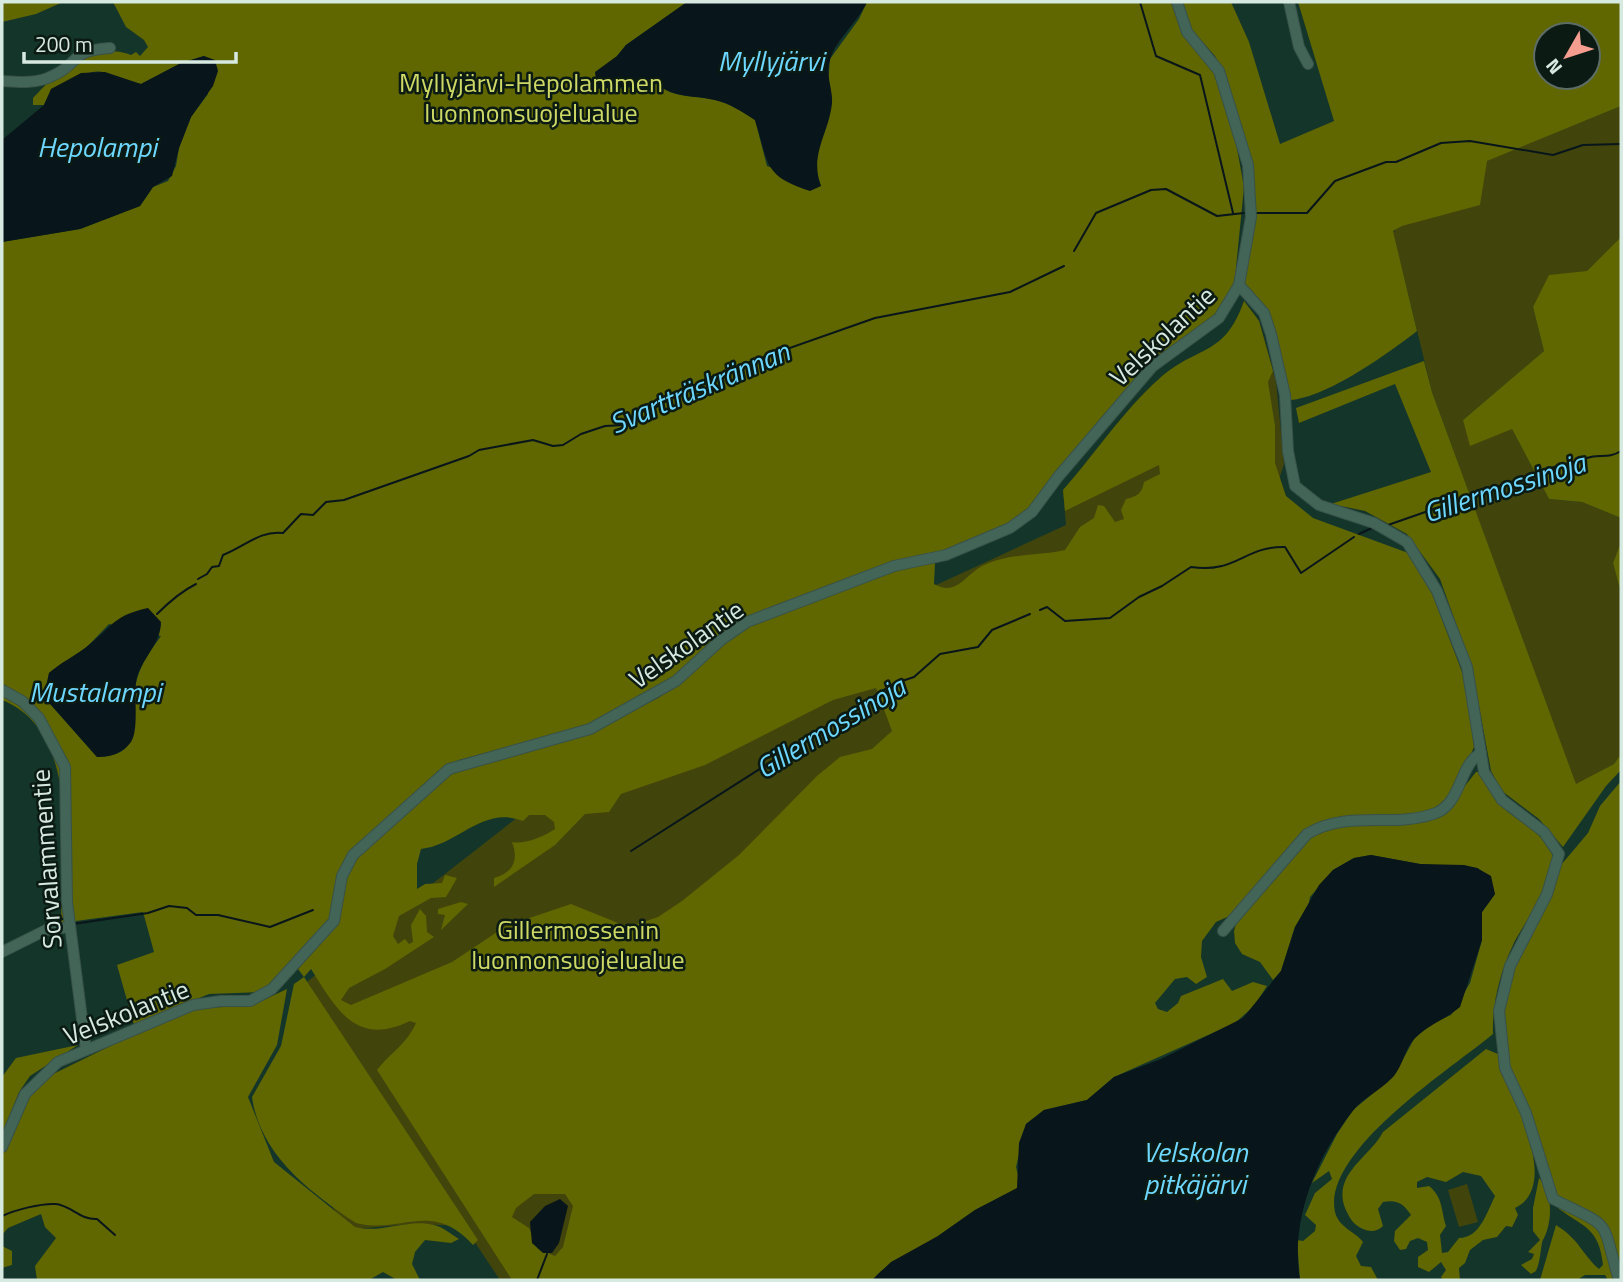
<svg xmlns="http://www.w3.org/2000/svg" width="1623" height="1282" font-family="'Titillium Web',sans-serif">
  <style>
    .green { fill: #41450c }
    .forest { fill: #606600; fill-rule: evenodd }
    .water { fill: #08151a }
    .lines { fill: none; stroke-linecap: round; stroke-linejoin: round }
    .stream { stroke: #08151a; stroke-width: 2 }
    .minor-casing { stroke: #385249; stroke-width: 12 }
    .minor { stroke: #436558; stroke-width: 10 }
    .labels { text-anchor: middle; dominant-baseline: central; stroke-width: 5; stroke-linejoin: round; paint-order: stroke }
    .park-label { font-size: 26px; fill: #ced965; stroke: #0c1a14 }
    .street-label { font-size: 26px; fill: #d7eae2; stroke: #0c1a14 }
    .water-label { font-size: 28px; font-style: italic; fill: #6dd7fe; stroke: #0c1a14 }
  </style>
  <rect width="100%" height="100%" fill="#14352a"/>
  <g class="green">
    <polygon points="1621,106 1621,237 1587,271 1533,307 1544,351 1463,420 1512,429 1549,499 1582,502 1621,518 1621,542 1613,563 1621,593 1621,754 1614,764 1576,785 1432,392 1393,232 1486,161"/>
    <path d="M1244,301L1259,321L1276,381L1284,464L1274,495L874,1280H500L464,1226L412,1224L356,1229L344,1223L333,1208L304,984L641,721L1066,525L1063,490C1095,454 1123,411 1159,379C1198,345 1224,358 1244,301Z"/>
    <polygon points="1467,1184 1478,1222 1459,1227 1448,1190"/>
  </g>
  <g class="forest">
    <polygon points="2,2 63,2 36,14 2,22"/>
    <path d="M113,2H687L626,45L617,56L610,90L657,84C674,99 694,95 715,100C729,103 743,112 755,120L767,166L821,186L816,172V158L832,102L828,84L830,59L859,19L867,2H1173L1184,34L1216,73L1234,132L1244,187L1234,288L1216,316L1150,364L1036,502L1017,520L959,547L745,619L719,637L674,678L588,725L459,760L438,771L386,823L359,843L331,919L295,962L262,992L209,994L134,1025L117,965L154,952L143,912L61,923C62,853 82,732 2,700V242L80,229L140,206L153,187L168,181L176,166L179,148L191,117L208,94L204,56L181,63L141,84C102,79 110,60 67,82C54,89 50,91 44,105H33V98C44,87 68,60 82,54C95,49 120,50 131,55L136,52L140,56L148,47L144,40L126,27ZM109,624L161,636C151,650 142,662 137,679C128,711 150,757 97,757L44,697L49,673L86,648Z"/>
    <path d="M1182,2H1231L1249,42L1280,144L1334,121L1298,2H1621V106L1487,161L1480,205L1402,226L1393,231L1417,331C1389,353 1326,398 1290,400L1270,323L1244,286L1255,217L1253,164L1226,77L1215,56L1191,29ZM1546,35H1588V77H1546Z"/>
    <polygon points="1621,237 1621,518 1582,502 1549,499 1512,429 1470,446 1463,420 1544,351 1533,307 1549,275 1587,271"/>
    <path d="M1244,301L1259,321L1273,371L1268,382L1275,426V463L1286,496L1313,518L1411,554L1425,575L1467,685L1474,747L1454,794L1435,811L1408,817L1320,825L1236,913L1216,922L1202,941L1201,957L1207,977L1196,984L1187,977L1175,979L1155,1003L1158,1009L1167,1012L1178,1003L1181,996L1223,979L1232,991L1253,982L1267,986L1254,1006L1235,1023L1114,1077L1087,1100L1044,1110L1026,1124L1016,1167L1020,1183L1018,1188L975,1210L938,1236L881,1271L872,1280H512L377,1070C391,1052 407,1044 416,1023L410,1021C356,1047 337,1010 311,969L304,977L478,1240L473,1245C431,1199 401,1235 356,1223C311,1193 260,1155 252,1097L281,1046L294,984L304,977L298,969L339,918L345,876L351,864L448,773L590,733L658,698L679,684L730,637L751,623L911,566L935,562L934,584C957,597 964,575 984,565C1009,553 1039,556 1065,550L1080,527L1094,518L1098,505L1104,506L1115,522L1124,519L1121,510L1126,499C1137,496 1142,494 1144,482L1160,474L1159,465L1065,511L1063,490C1095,454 1123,411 1159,379C1198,344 1224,358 1244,301ZM876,688L892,731L872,749L840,757L817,776L739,855L682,901L658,917L628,927L571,904L506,926L452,962L351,1005L341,1000L349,988L385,969L434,937L427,932L426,916L420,909L411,925L413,942L409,944L405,939L398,944L393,936L399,916L431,898L446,897L457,878L445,875L442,883L425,884L417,889V864L421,849C458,845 483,805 523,821L529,815H545L554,822L555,829C545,836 524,845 512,842C519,860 513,873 494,878V887L555,845L585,814L609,812L621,794L705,765L833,700ZM534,1194H565L573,1206L563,1247L555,1256L538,1249L529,1228L512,1217L516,1208Z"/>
    <polygon points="1424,361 1432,392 1576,784 1614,764 1621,754 1621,770 1606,786 1563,847 1539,819 1502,791 1491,771 1472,668 1440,579 1407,534 1365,511 1331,504 1431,472 1395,384 1299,423 1296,408"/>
    <polygon points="1621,542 1621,593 1613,563"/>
    <path d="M1476,772H1481C1485,780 1488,789 1493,796C1508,819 1539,826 1551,852C1562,875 1523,923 1513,945C1500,972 1492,1004 1493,1034C1451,1069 1322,1151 1335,1212C1339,1228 1355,1231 1363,1242L1356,1256L1361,1266L1371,1267L1378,1280H1300L1297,1240L1303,1241L1315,1231L1316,1225L1305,1215L1315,1193L1332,1179L1329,1171L1312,1183L1337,1134L1353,1110L1394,1076L1414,1039L1432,1023L1451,1015L1470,983L1482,940V912L1495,894L1478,868L1420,864L1371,855L1354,858L1333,870L1310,897L1308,908L1295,927L1281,971L1273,980L1260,962L1242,954L1235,943L1234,931L1238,917L1302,841L1321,829L1437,815L1457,796Z"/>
    <polygon points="1621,781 1621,1268 1606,1223 1555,1194 1508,1060 1503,1036 1503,1004 1512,973 1554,890 1561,865 1588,833 1600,806"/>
    <polygon points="461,902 468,904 441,930 445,915 438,914 438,909"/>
    <path d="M287,989L277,1045L248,1097L274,1162L355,1227C382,1234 408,1218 434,1225C443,1227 451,1234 459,1239L451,1243L425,1240L415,1252L412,1264L420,1280H397L383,1272L369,1280H37L35,1266L56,1238L45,1227L41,1214L8,1228L2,1235V1155L12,1138L28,1096L43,1079L153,1025L196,1008L251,1006Z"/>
    <polygon points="78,1045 30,1076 19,1092 2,1135 2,1077 16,1058"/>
    <path d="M1486,1049L1498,1054C1507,1090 1564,1184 1515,1208L1518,1215L1512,1227L1506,1226L1497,1237L1483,1240L1470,1250L1465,1263L1459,1268L1460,1280H1443L1441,1277L1446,1270L1441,1262L1429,1272L1418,1267V1257L1428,1250L1427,1242L1418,1238L1410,1241L1406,1249L1400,1250L1394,1241L1395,1231L1411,1215C1404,1204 1397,1199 1383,1202L1378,1209L1383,1226C1377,1232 1370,1232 1363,1229C1353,1225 1349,1217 1345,1208C1332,1174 1371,1156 1383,1132ZM1463,1172L1481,1176L1495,1196C1487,1212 1480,1238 1459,1238L1448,1252L1442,1253L1440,1235L1446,1226C1441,1210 1443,1197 1429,1186L1417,1188V1182L1427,1177L1446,1182Z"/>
    <path d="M1539,1178C1554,1194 1552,1224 1543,1240C1541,1242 1541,1261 1536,1271L1531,1274L1521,1265L1532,1259L1534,1254L1528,1252L1540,1240L1533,1231V1208Z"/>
    <path d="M1558,1205L1600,1229L1608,1243L1614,1280H1608L1605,1275H1585L1577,1280H1540L1556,1225C1579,1239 1582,1254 1599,1269L1603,1265C1599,1229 1586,1228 1559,1209Z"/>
    <polygon points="2,1246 12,1251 12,1265 2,1268"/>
  </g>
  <g class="water">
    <path d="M687,2H867C858,22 836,39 830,60C825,75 833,89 832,103C829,134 809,154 821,186L810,191C762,176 769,163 755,120C743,112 729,103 715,100C694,95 674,98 657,84L597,89L595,72L617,56L626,45Z"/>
    <polygon points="204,56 215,60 218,71 213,86 191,117 179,148 172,176 153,187 140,206 80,229 2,242 2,140 44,105 51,89 81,73 105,72 141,84 181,63"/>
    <path d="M148,608L161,622C161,645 140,659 136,682C134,698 139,730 131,742C123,753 110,757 97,757L44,697L49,673C60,663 73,657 85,648C112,628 111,616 148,608Z"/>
    <path d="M1371,855L1420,864L1464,865L1477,868L1491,876L1495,894L1482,912V940L1460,1007C1446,1019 1430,1024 1416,1037C1404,1048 1404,1065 1392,1078C1380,1091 1362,1098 1352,1112C1315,1159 1290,1221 1300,1280H872L891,1262L938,1236L975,1210L1017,1188L1019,1143L1026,1124L1044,1110L1087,1100L1114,1077L1161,1059L1243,1018L1281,971L1295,927L1319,885L1333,870L1354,858Z"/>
    <polygon points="560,1199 568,1206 559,1243 552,1253 543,1253 532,1243 530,1222 545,1206"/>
  </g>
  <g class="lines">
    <g class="stream">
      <polyline points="1140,2 1156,56 1200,75 1233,213"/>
      <polyline points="1257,213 1307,213 1335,181 1386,162 1396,162 1441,143 1470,141 1553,155 1583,145 1621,144"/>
      <polyline points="1074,251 1096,213 1151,190 1166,189 1217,216 1244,213"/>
      <path d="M1388,525L1557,466C1569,464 1576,461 1587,458C1599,454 1609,459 1621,451"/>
      <polyline points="1359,534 1372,528"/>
      <path d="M198,579L207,574L212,567L219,566L223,555C244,547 260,530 283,533L301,514L313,515L326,502L344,500L469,456L479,450L533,440L553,446L563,445L581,434L605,426L624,425L640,412L653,409L704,380L747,363L875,318L1010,292L1064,266"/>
      <path d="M1040,610L1047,607L1065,621L1110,618L1139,597L1162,586L1191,567C1236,574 1244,546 1285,547L1301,573L1354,537"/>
      <path d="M157,614C169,602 182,591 196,584"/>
      <polyline points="631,851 893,684 914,677 940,654 978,647 992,630 1030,614"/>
      <polyline points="73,924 148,913 169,906 187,908 196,915 218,915 270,927 313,910"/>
      <polyline points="53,925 64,918"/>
      <path d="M2,1216C15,1210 41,1203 56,1204C72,1206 80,1220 97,1219L115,1235"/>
      <polyline points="537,1280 547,1254"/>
    </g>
    <g class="minor-casing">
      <g id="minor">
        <polyline points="1289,2 1299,47 1308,64"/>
        <path d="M2,81C18,82 37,84 52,76C82,63 67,51 110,48"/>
        <path d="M1239,285L1264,313L1271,334L1285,395L1288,451L1295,486L1319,505L1374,523L1407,542L1437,591L1467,667L1484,772L1502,800L1544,832L1559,854L1547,894L1510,966L1499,1011L1505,1068L1526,1113L1553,1199C1615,1230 1600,1216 1619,1280"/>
        <polyline points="2,690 22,701 39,718 65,767 67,902 86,1050"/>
        <path d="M1223,931L1307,834C1348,809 1393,829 1436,813C1462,802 1459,765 1481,753"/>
        <polyline points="2,952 46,930 69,927"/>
        <polyline points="2,1147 25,1094 58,1062 193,1005 221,1001 250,1001 272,989 334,921 342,876 353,855 449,769 590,729 676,681 721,640 747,622 894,566 946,555 1010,528 1032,512 1058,477 1152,367 1219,318 1239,285 1251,217 1248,165 1219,71 1187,32 1177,2"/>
      </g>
    </g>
    <use href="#minor" class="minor"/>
  </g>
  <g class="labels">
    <g class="park-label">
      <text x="531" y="82">Myllyjärvi-Hepolammen<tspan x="531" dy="30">luonnonsuojelualue</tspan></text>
      <text x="578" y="929">Gillermossenin<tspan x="578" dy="30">luonnonsuojelualue</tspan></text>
    </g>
    <g class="street-label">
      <text transform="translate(1162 336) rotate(-43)">Velskolantie</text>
      <text transform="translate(686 644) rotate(-35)">Velskolantie</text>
      <text transform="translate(46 859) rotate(-94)">Sorvalammentie</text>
      <text transform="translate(126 1012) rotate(-22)">Velskolantie</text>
    </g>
    <g class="water-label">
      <text x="771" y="60">Myllyjärvi</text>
      <text x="97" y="146">Hepolampi</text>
      <text transform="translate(699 387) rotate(-23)">Svartträskrännan</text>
      <text transform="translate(1504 487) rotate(-18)">Gillermossinoja</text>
      <text x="95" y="691">Mustalampi</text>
      <text transform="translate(830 727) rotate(-31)">Gillermossinoja</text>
      <text x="1195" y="1151">Velskolan<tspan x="1195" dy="32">pitkäjärvi</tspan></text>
    </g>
  </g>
  <rect width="1623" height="1282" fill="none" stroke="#d7eae2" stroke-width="7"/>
  <g transform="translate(1567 56) rotate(231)"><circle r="33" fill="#0c1a14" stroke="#5d6d66" stroke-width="2"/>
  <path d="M0-5L12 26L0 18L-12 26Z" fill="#f59d8e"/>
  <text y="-10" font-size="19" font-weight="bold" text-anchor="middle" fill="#d7eae2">N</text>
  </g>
  <path d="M24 52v10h212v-10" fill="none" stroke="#d7eae2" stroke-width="3.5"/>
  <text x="35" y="52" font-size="21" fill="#d7eae2" stroke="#0c1a14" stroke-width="5" paint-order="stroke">200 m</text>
</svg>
